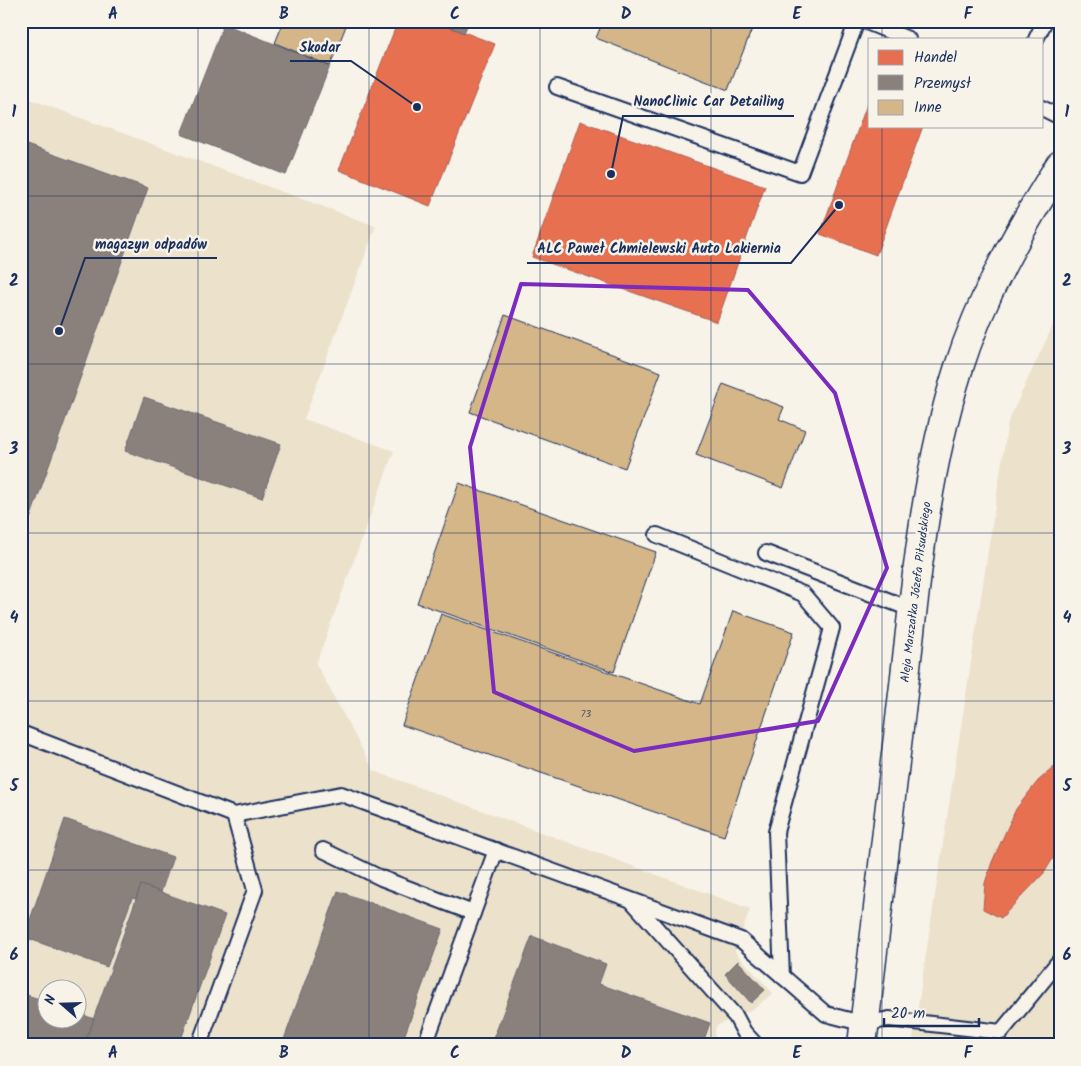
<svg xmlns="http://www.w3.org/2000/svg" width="1081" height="1066" font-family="Kalam,sans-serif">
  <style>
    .built { fill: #ece1cb; fill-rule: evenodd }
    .shops { fill: #e76f51; stroke: #aa5c55 }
    .industry { fill: #8a817c; stroke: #696873 }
    .building { fill: #d4b688; stroke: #1b2f5e }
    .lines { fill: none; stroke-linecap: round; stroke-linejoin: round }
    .lane-casing { stroke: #1b2f5e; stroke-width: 18 }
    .secondary-casing { stroke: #1b2f5e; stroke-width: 31 }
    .lane { stroke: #f7f3e8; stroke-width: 14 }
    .secondary { stroke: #f7f3e8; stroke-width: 28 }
    .marked { fill: none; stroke: #7b2cbf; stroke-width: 4; stroke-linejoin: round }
    .grid { fill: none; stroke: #1b2f5e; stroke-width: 1; stroke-opacity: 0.55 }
    .labels { text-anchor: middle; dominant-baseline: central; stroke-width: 5; stroke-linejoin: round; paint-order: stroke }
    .number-label { font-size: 10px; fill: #495168 }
    .street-label { font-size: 12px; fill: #1b2f5e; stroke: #f7f3e8 }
    .leader { fill: none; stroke: #1b2f5e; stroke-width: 2 }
    .callout-dot { fill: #1b2f5e; stroke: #f7f3e8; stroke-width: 2 }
    .callout-label { font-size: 14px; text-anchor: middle; font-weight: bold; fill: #1b2f5e; stroke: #f7f3e8; stroke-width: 5; stroke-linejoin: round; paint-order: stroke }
    .neatline { fill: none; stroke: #1b2f5e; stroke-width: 2 }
    .grid-label { font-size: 16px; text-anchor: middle; font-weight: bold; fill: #1b2f5e }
  </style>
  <rect width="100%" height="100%" fill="#f7f3e8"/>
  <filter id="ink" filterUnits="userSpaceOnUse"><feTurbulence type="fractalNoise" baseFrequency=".02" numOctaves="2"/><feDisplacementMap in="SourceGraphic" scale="10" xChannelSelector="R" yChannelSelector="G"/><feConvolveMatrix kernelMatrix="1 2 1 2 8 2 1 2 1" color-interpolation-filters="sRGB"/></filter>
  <g filter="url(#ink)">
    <g class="built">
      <path d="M21,96L376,226L304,419L394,451L316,664L374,771L750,909L735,952L773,993L755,1008L716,1026L714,1045H21ZM48,988H78V1018H48Z"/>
      <polygon points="1060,310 1060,1045 912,1045 1008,422"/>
    </g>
    <g class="shops">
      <polygon points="398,21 435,21 495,44 430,206 339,170"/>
      <polygon points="870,96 870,126 923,126 876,255 820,234"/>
      <polygon points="580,121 765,186 717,322 532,257"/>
      <polygon points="1060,762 1060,847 1044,873 1001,918 983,909 985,883 992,862 1016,809 1038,781"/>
    </g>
    <g class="industry">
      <polygon points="435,21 469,21 464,33"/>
      <polygon points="224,24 330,66 286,175 181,134"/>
      <polygon points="21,143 148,188 21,544"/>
      <polygon points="144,397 281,444 262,498 125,451"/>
      <polygon points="21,777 28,779 21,798"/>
      <polygon points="65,819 173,857 161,892 141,885 136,899 132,898 107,967 24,937"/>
      <polygon points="141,885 225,915 179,1045 84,1045"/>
      <polygon points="338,891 443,929 401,1045 282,1045"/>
      <polygon points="532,936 606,964 599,984 710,1023 702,1045 491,1045"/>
      <polygon points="738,961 765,990 751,1003 725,974"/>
      <polygon points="21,993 48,1002 48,1018 78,1018 78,1013 94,1019 84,1045 21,1045"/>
    </g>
    <g class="building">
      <polygon points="284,21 348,21 330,66 275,43"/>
      <polygon points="603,21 755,21 728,90 596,38"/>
      <polygon points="505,315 661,372 625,468 470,412"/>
      <polygon points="723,384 784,407 779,419 805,430 783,488 696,455"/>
      <polygon points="459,483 656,552 614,672 417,603"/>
      <polygon points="733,611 794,632 724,836 402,725 441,614 700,704"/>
    </g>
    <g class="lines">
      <g class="lane-casing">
        <g id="lane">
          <polyline points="864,21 908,39"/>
          <polyline points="1036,39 1045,21"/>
          <polyline points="557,87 800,173 857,21"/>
          <polyline points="1042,108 1060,117"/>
          <polyline points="657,535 803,594 832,628 776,832 782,976"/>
          <polyline points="766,553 913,610"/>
          <polyline points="21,733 234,815 341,794 741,940 826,1014 865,1024 889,1019 1001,1032 1060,960"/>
          <polyline points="323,850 381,878 473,913"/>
          <polyline points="632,901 736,1017 744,1032 756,1045"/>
          <polyline points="199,1045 255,890 234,815"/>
          <polyline points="425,1045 496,850"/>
        </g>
      </g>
      <g class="secondary-casing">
        <path id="secondary" d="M862,1045C876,925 890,805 904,685C916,579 926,472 958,370C981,297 1019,230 1060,165"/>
      </g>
      <use href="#lane" class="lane"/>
      <use href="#secondary" class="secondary"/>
    </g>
  </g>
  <path class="marked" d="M521,284L748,290L835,393L887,568L818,721L634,751L494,692L470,447Z"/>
  <path class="grid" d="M198,21V1045M369,21V1045M540,21V1045M711,21V1045M882,21V39M882,126V1045M21,196H1060M21,364H1060M21,533H1060M21,701H1060M21,870H1060"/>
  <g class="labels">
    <g class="number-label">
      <text x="586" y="714">73</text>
    </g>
    <g class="street-label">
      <text transform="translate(916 592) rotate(-83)">Aleja Marszałka Józefa Piłsudskiego</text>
    </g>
  </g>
  <path class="leader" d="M417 107L351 61H290M611 174L623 116H794M59 331L85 258H217M839 205L791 263H527"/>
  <g class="callout-dot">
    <circle cx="417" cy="107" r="5"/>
    <circle cx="611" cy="174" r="5"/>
    <circle cx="59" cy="331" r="5"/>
    <circle cx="839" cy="205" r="5"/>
  </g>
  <g class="callout-label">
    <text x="320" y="52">Skodar</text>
    <text x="709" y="106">NanoClinic Car Detailing</text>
    <text x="151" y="249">magazyn odpadów</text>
    <text x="659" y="253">ALC Paweł Chmielewski Auto Lakiernia</text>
  </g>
  <rect width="1081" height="1066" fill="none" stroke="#f7f3e8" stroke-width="55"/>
  <rect x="868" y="38" width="175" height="90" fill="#f7f3e8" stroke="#9fa5b1"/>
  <rect x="878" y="50" width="25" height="15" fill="#e76f51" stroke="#9fa5b1"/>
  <text x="914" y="62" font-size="15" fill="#1b2f5e">Handel</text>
  <rect x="878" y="75" width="25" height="15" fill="#8a817c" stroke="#9fa5b1"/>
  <text x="914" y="88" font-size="15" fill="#1b2f5e">Przemysł</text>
  <rect x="878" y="100" width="25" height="15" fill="#d4b688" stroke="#9fa5b1"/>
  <text x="914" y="112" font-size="15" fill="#1b2f5e">Inne</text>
  <g transform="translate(62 1004) rotate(290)"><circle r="24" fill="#f7f3e8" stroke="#9fa5b1"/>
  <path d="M0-4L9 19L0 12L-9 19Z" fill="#1b2f5e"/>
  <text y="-8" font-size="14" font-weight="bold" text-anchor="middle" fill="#1b2f5e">N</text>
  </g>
  <path d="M884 1018v8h95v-8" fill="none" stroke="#1b2f5e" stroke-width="2.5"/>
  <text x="891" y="1018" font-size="15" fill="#1b2f5e" stroke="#f7f3e8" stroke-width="4" paint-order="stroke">20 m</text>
  <rect x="28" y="28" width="1026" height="1010" class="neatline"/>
  <g class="grid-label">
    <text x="113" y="19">A</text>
    <text x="284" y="19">B</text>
    <text x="455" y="19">C</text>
    <text x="626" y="19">D</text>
    <text x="797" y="19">E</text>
    <text x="968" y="19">F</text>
    <text x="14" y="117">1</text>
    <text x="1067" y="117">1</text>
    <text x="14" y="286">2</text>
    <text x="1067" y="286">2</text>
    <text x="14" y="454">3</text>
    <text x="1067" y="454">3</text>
    <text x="14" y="623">4</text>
    <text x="1067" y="623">4</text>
    <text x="14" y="791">5</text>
    <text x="1067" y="791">5</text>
    <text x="14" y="960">6</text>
    <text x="1067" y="960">6</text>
    <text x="113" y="1058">A</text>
    <text x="284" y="1058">B</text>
    <text x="455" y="1058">C</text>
    <text x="626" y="1058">D</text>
    <text x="797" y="1058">E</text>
    <text x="968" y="1058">F</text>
  </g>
</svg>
